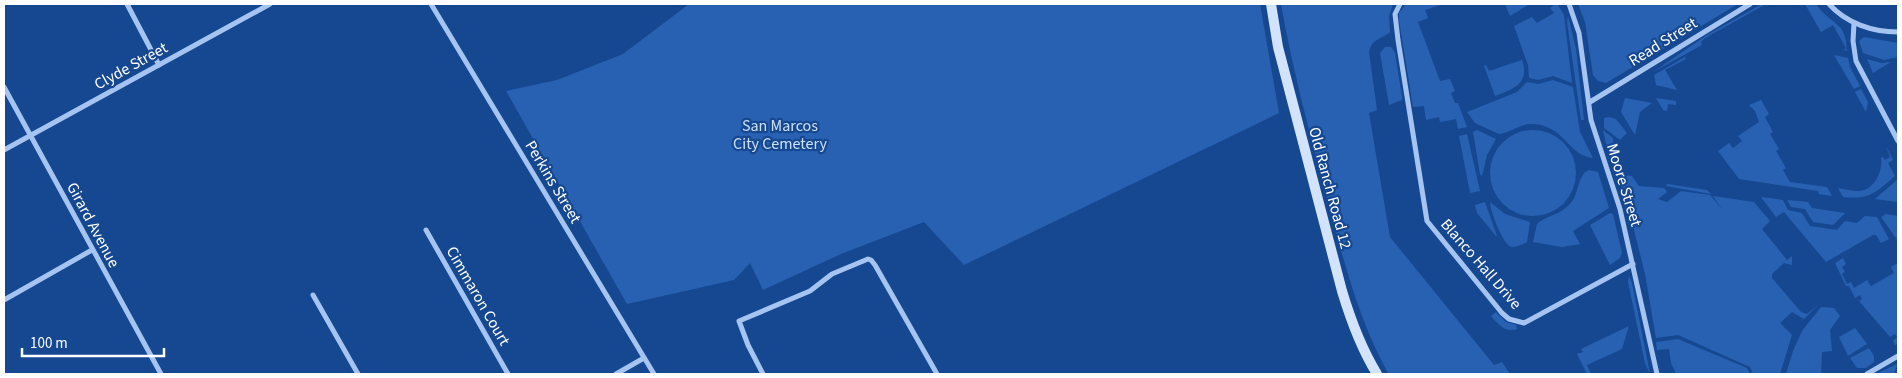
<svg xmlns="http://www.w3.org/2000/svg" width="1902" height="378" font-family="'Source Sans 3',sans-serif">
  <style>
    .green { fill: #2861b1 }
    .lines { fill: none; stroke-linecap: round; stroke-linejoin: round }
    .minor { stroke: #a5c4f1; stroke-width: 5 }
    .secondary { stroke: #d3e3fb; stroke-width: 10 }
    .labels { text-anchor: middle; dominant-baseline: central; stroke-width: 4.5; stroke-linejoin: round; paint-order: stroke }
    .street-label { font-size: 16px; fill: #fff; stroke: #164892 }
    .park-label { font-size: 16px; fill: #cce0fc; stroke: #164892 }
  </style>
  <rect width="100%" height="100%" fill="#164892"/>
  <g class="green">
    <polygon points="689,4 1260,4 1279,113 964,265 924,222 841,254 763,290 750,263 734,280 627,304 506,91 557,80 623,54"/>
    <path d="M1281,4H1393L1389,16L1390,32C1381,40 1372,38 1369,52L1377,110L1369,113L1390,237L1494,365L1502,362L1510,374L1388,373C1359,320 1344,263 1329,205C1311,138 1293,72 1281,4Z"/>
    <polygon points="1406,4 1443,4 1425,10 1428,18 1418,22 1440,81 1450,79 1455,91 1451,93 1455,103 1458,103 1467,127 1458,129 1456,119 1440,122 1439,117 1426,120 1424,106 1413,107 1399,20 1399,13"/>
    <polygon points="1505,4 1528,4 1528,5 1510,16"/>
    <polygon points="1578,4 1738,4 1606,83 1598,81 1593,75 1585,22"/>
    <polygon points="1762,4 1766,4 1705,38 1701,42 1702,45 1653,72 1707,35"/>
    <path d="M1805,4H1816C1831,26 1846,20 1847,51L1844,50L1846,48L1833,25L1821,32Z"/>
    <polygon points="1554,5 1558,5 1564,15 1572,83 1553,76 1538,80 1529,78 1528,65 1514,26 1532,17 1537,23 1554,13 1550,8"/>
    <polygon points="1568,16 1576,49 1584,120 1581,120 1567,22"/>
    <polygon points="1864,37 1898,43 1898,57 1884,60 1863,53 1859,41"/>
    <polygon points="1385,47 1391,47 1395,53 1402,97 1402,100 1389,105 1380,53"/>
    <polygon points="1834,55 1848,58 1850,67 1860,86 1854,89"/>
    <polygon points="1685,57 1686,59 1665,70 1677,90 1656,85 1654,75"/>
    <polygon points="1867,59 1881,63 1891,62 1873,73"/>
    <path d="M1522,60C1530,83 1514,89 1495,96L1484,66L1486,65L1489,71Z"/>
    <path d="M1553,80L1573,87L1580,132L1593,158C1566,155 1565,123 1529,124C1518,125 1509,133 1499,134L1475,123L1467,112L1517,92L1527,82L1538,84Z"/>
    <polygon points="1861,89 1868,102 1866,112 1855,92"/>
    <polygon points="1625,98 1652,103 1640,112 1635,135 1621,112"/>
    <polygon points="1656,98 1676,101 1676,105 1668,104 1667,111 1663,110"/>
    <polygon points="1761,100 1769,114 1765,117 1773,132 1770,134 1779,149 1776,151 1786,168 1783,170 1790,182 1827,187 1832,196 1819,194 1818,191 1739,179 1718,151 1729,143 1733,148 1742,141 1738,136 1759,122 1755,111 1749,105"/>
    <polygon points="1609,117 1616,119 1627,133 1620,140 1604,128 1604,118"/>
    <polygon points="1477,130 1496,139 1487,155 1482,176 1480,174 1473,132"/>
    <polygon points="1603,130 1613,138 1613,148 1608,152"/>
    <circle cx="1533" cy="173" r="43"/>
    <polygon points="1467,134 1480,191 1470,193 1459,136"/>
    <path d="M1886,146L1893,160L1888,163L1895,176C1876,192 1870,200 1843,197L1838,188C1845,189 1852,191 1858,191C1874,191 1883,172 1881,158L1883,157L1885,160L1890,157Z"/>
    <path d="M1589,170L1598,172L1609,208L1573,231L1580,244L1562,247L1533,242L1537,224C1548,214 1562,216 1573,200C1579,191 1578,174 1589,170Z"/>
    <polygon points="1616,174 1632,176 1639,186 1664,188 1667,192 1658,199 1667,202 1681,191 1710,195 1722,209 1713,196 1754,202 1770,221 1762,229 1787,260 1792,256 1792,265 1784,263 1772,274 1772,278 1801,312 1807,314 1818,305 1804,319 1792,312 1780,323 1792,335 1780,374 1753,374 1750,367 1743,364 1678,335 1656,338 1645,274 1627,202 1631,199 1630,196 1625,198"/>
    <polygon points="1898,179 1898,202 1875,199"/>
    <polygon points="1667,184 1707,190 1711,194 1666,186"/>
    <polygon points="1761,197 1783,200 1788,210 1802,213 1810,226 1837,230 1845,221 1857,223 1865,216 1877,217 1889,239 1881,243 1876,235 1873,235 1826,262 1784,212 1776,217"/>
    <polygon points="1787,200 1808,202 1812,208 1845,213 1833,225 1813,222 1805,209 1791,207"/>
    <polygon points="1485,202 1497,236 1496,236 1477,213 1475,205"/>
    <path d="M1490,202L1505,214L1530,222L1527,242C1523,244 1517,247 1512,247C1503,246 1490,210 1490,202Z"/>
    <polygon points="1610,213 1613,214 1622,253 1620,258 1610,265 1590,225"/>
    <polygon points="1886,214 1898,216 1898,241 1881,217"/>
    <polygon points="1843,258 1846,264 1842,267 1845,272 1842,274 1847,284 1851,282 1854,288 1867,280 1871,286 1894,273 1891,267 1898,263 1898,344 1895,345 1893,341 1897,337 1895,334 1890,337 1859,301 1862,299 1860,295 1855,298 1849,286 1846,286 1835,263"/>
    <polygon points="1629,276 1632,283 1650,374 1645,363 1628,282"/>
    <polygon points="1821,307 1834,308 1840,316 1830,330 1832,351 1822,352 1821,374 1786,374 1793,351 1802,331"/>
    <path d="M1496,312L1506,322L1516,325L1517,329C1505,333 1498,324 1491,316Z"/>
    <polygon points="1629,326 1622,349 1587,365 1591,374 1587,374 1577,354 1583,352 1581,349"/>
    <polygon points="1855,328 1867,344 1848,356 1839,337"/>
    <polygon points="1678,339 1747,368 1750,374 1676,374 1671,363 1669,349 1657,350 1656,342"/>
    <polygon points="1869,348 1874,356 1874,362 1866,368 1857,368 1850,358"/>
    <polygon points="1898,363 1894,374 1876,374 1897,364"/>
  </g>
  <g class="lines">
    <g class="minor">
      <polyline points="127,4 159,65"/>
      <polyline points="431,4 654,374"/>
      <polyline points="1400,4 1395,14 1398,40 1427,221 1502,313 1509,319 1524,323 1633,264"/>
      <polyline points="1569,4 1579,33 1591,120 1620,209 1657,374"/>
      <path d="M1829,4C1846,23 1872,32 1898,32"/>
      <polyline points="1854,23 1853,41 1856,61 1898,141"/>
      <polyline points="4,87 161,374"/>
      <polyline points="1590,102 1750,4"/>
      <polyline points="4,150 270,4"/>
      <polyline points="426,230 508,374"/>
      <polyline points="313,295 358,374"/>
      <polyline points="4,300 92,250"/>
      <polyline points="616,374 644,358"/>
      <polyline points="763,374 748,345 739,321 810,291 832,274 868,259 871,260 875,265 937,374"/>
      <polyline points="1867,374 1898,356"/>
    </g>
    <path class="secondary" d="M1271,4L1278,47L1342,291C1351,321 1361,348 1377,374"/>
  </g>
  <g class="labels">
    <g class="street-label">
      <text transform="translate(1663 42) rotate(-32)">Read Street</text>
      <text transform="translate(131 66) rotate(-29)">Clyde Street</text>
      <text transform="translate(553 182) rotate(59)">Perkins Street</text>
      <text transform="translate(1624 185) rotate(73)">Moore Street</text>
      <text transform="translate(1330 188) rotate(75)">Old Ranch Road 12</text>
      <text transform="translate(93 225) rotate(62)">Girard Avenue</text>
      <text transform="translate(1481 264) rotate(49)">Blanco Hall Drive</text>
      <text transform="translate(478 296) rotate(60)">Cimmaron Court</text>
    </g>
    <g class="park-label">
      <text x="780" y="126">San Marcos<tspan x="780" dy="18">City Cemetery</tspan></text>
    </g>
  </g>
  <rect width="1902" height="378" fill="none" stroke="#ffffff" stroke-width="10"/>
  <path d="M22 348v8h142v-8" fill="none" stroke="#ffffff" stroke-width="2.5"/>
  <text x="30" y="348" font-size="15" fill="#ffffff" stroke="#164892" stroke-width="4" paint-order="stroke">100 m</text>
</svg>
